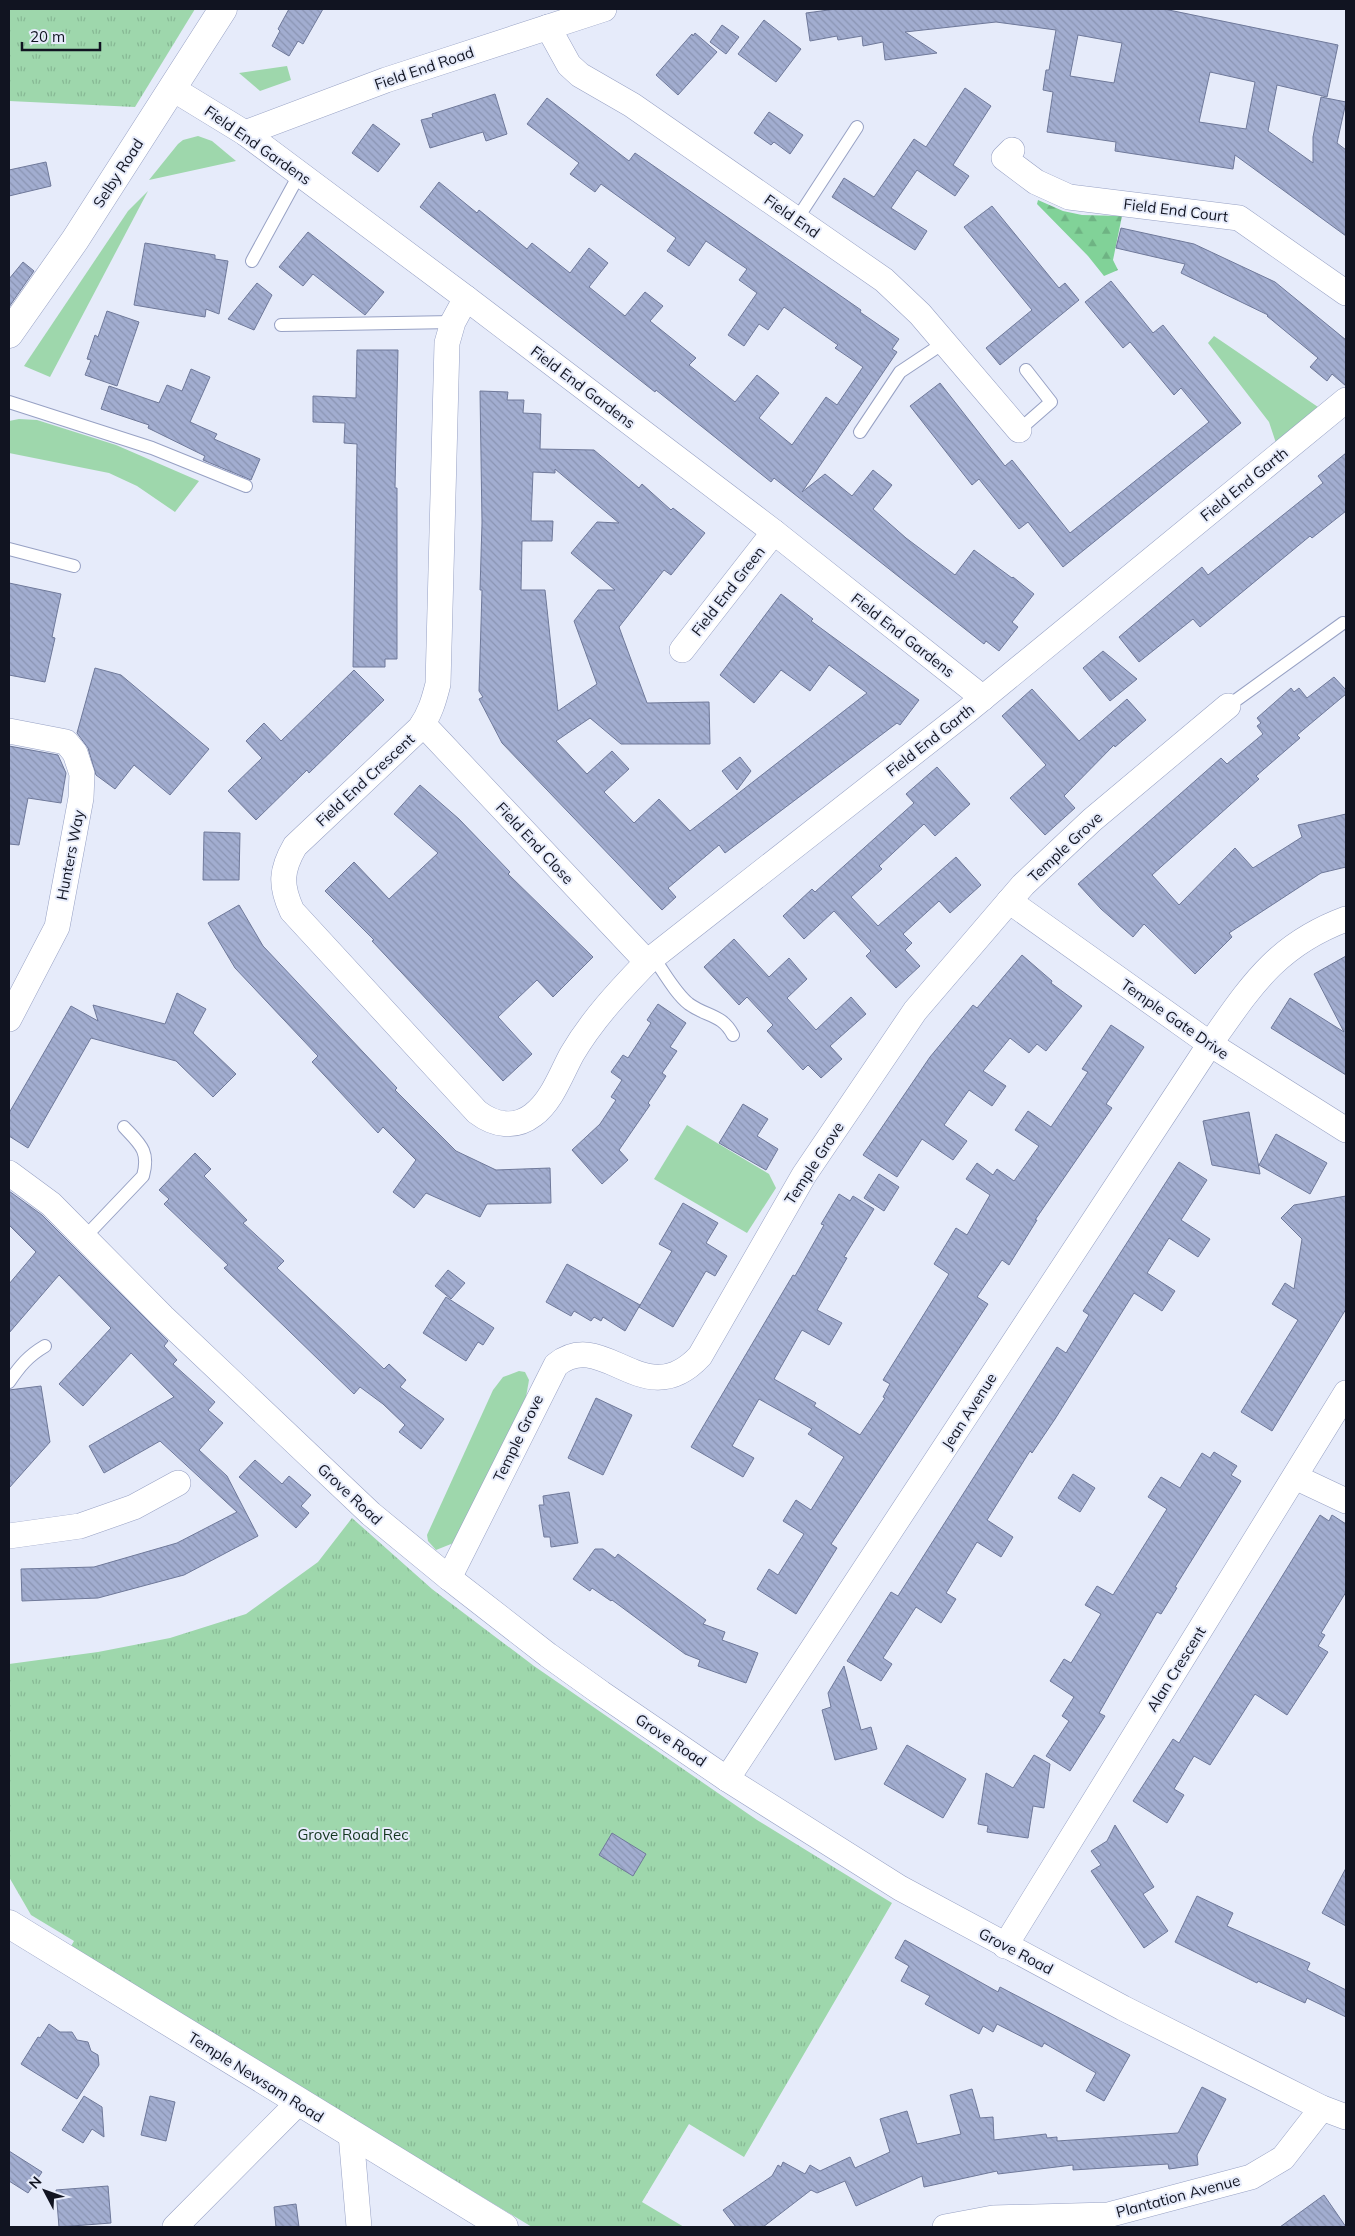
<svg xmlns="http://www.w3.org/2000/svg" width="1355" height="2236" font-family="Mulish,sans-serif">
  <style>
    .grass { fill: #9ed7ac }
    .forest { fill: url(#forest-firs) }
    .park { fill: url(#park-tufts) }
    .building { fill: url(#building-back-hatch); stroke: #6f799a; fill-rule: evenodd }
    .lines { fill: none; stroke-linecap: round; stroke-linejoin: round }
    .lane-casing { stroke: #97a1c4; stroke-width: 14 }
    .street-casing { stroke: #97a1c4; stroke-width: 26 }
    .secondary-casing { stroke: #97a1c4; stroke-width: 29 }
    .lane { stroke: #fff; stroke-width: 12 }
    .street { stroke: #fff; stroke-width: 25 }
    .secondary { stroke: #fff; stroke-width: 28 }
    .labels { text-anchor: middle; dominant-baseline: central; stroke-width: 4; stroke-linejoin: round; paint-order: stroke }
    .street-label { font-size: 15px; fill: #111421; stroke: #e6ebfa }
    .park-label { font-size: 15px; fill: #14361f; stroke: #e6ebfa }
  </style>
  <defs>
    <pattern id="forest-firs" width="22" height="20" patternUnits="userSpaceOnUse" patternTransform="scale(1.25)"><rect width="22" height="20" fill="#81d298"/><path d="M5 1l3.5 6h-7zM16 11l3.5 6h-7z" fill="#6eb383"/></pattern>
    <pattern id="park-tufts" width="24" height="20" patternUnits="userSpaceOnUse" patternTransform="scale(1.25)"><rect width="24" height="20" fill="#9ed7ac"/><path d="M3 7l-1-3M5 7V3M7 7l1-3M15 17l-1-3M17 17v-4M19 17l1-3" fill="none" stroke="#87b894"/></pattern>
    <pattern id="building-back-hatch" width="6" height="6" patternUnits="userSpaceOnUse" patternTransform="scale(1.25)"><rect width="6" height="6" fill="#a2add0"/><path d="M-1 5l2 2M0 0l6 6M5-1l2 2" fill="none" stroke="#8a94b2"/></pattern>
  </defs>
  <rect width="100%" height="100%" fill="#e6ebfa"/>
  <g class="grass">
    <polygon points="287,66 291,80 260,91 239,73"/>
    <polygon points="198,136 212,141 236,161 149,180 178,144 183,140"/>
    <polygon points="148,191 50,377 24,366 128,211"/>
    <polygon points="1214,336 1318,407 1276,443 1269,422 1208,343"/>
    <polygon points="19,419 37,420 116,445 199,481 175,512 137,486 109,473 9,453 9,421"/>
    <polygon points="687,1125 769,1174 776,1188 747,1233 654,1179"/>
    <polygon points="519,1371 525,1372 529,1380 526,1397 456,1542 436,1550 428,1541 427,1535 493,1390 503,1377"/>
  </g>
  <polygon class="forest" points="1038,200 1063,211 1082,215 1122,216 1113,260 1118,270 1104,276 1088,256 1037,204"/>
  <g class="park">
    <polygon points="9,9 195,9 135,107 9,101"/>
    <polygon points="352,1518 432,1589 534,1666 757,1820 892,1903 744,2157 689,2124 642,2202 684,2227 532,2227 70,1948 74,1941 31,1915 9,1877 9,1664 98,1652 170,1638 246,1614 318,1562"/>
  </g>
  <g class="building">
    <polygon points="289,9 323,9 303,44 298,41 289,56 272,46 280,31 278,29"/>
    <path d="M836,9H1164L1338,45L1327,97L1277,85L1268,131L1313,163V137L1321,97L1346,102L1337,143L1346,150V236L1235,155L1233,169L1115,151L1116,142L1047,132L1053,92L1043,90L1046,70H1049L1056,30L996,22L905,32L937,53L885,60L883,42L863,46L862,36L838,40L837,36L810,41L806,13ZM1078,35L1122,43L1114,83L1070,76ZM1210,72L1255,82L1246,129L1199,122Z"/>
    <polygon points="764,20 801,49 776,82 738,54"/>
    <polygon points="722,25 739,37 726,54 710,42"/>
    <polygon points="695,33 717,52 678,95 656,75 692,34 693,36"/>
    <polygon points="965,88 991,106 953,165 969,176 955,196 917,170 891,208 927,231 915,250 832,197 844,178 874,197 914,139 926,147"/>
    <polygon points="495,94 507,134 486,141 483,132 430,148 421,120 433,117 432,114"/>
    <polygon points="547,98 629,161 635,153 861,310 860,312 899,339 892,349 897,352 802,492 825,474 852,496 873,470 892,485 873,509 906,538 955,575 974,550 1012,578 1013,577 1034,594 1012,622 1018,627 999,651 986,641 984,644 774,478 771,482 656,390 655,392 420,207 439,182 477,213 479,210 527,249 532,243 570,273 589,248 608,263 589,287 625,316 645,292 663,306 650,321 696,358 689,365 735,402 757,375 779,393 759,418 792,445 826,397 837,405 863,367 835,348 838,345 784,307 768,330 759,324 744,346 728,335 757,293 739,280 747,269 706,241 689,266 667,251 676,238 601,184 595,192 570,174 579,163 527,124"/>
    <polygon points="769,112 803,135 790,154 774,142 771,145 754,133"/>
    <polygon points="373,124 400,144 378,172 352,153"/>
    <polygon points="46,162 51,186 9,196 9,170"/>
    <polygon points="992,206 1059,288 1065,283 1079,300 1000,365 986,348 1032,310 964,227"/>
    <polygon points="1121,228 1194,244 1275,282 1346,340 1346,386 1332,374 1327,381 1310,367 1318,358 1267,316 1268,315 1181,273 1185,264 1116,248"/>
    <polygon points="308,232 384,292 365,315 313,274 303,286 279,267"/>
    <polygon points="145,243 215,255 215,259 228,261 219,314 206,309 205,317 134,305"/>
    <polygon points="23,262 34,271 9,307 9,279"/>
    <polygon points="1111,281 1153,333 1163,325 1241,423 1063,567 1028,522 1019,529 979,479 972,485 910,406 940,383 1005,466 1012,460 1070,533 1209,422 1181,388 1174,395 1130,342 1123,348 1085,302"/>
    <polygon points="257,283 272,295 254,330 228,319"/>
    <polygon points="107,311 139,322 117,386 85,375 91,360 87,359 95,335 98,337"/>
    <polygon points="357,350 398,350 395,488 397,488 397,659 385,659 385,667 353,667 357,444 344,443 345,423 313,422 313,396 356,398"/>
    <polygon points="191,369 210,377 190,422 217,434 214,439 260,459 251,480 203,460 205,456 148,428 149,425 101,409 109,386 159,403 167,385 182,391"/>
    <path d="M480,391L508,392L507,400H524L523,413L541,414L540,449L594,450L639,488L642,484L671,510L673,508L705,533L671,575L664,570L619,627L647,703L709,702L710,744H621L590,718L556,741L587,774L612,751L629,769L604,792L634,823L659,799L690,831L867,693L829,665L810,691L781,670L754,703L720,675L781,594L813,619L811,621L919,700L900,725L897,723L725,853L719,845L668,888L676,897L662,910L502,743L479,699L483,697L479,691L482,590H480L482,523ZM555,469L619,523L597,522L571,553L615,590H598L574,621L597,684L558,711L545,590H521L522,541H552L553,521H531L533,472L555,473Z"/>
    <polygon points="1346,453 1346,511 1312,538 1310,536 1200,627 1193,619 1139,662 1119,637 1202,567 1208,575 1323,483 1318,476"/>
    <polygon points="9,583 61,594 52,637 55,638 45,682 9,675"/>
    <polygon points="1103,651 1137,679 1110,701 1083,668"/>
    <polygon points="95,668 121,675 209,749 170,795 134,765 115,789 96,775 88,748 77,733"/>
    <polygon points="354,670 384,700 309,773 307,770 256,820 228,791 262,758 246,741 264,723 281,741"/>
    <polygon points="1334,677 1346,690 1346,694 1297,735 1300,738 1256,776 1259,779 1152,875 1179,905 1235,848 1253,868 1302,837 1298,825 1346,814 1346,867 1321,873 1229,933 1232,937 1195,974 1144,924 1133,937 1101,909 1078,884 1221,758 1227,764 1263,734 1257,726 1261,723 1257,718 1291,688 1294,692 1299,688 1307,698"/>
    <polygon points="1032,689 1079,741 1127,699 1146,720 1115,747 1114,745 1064,796 1075,808 1045,835 1010,798 1046,765 1002,716"/>
    <polygon points="9,746 58,755 66,773 61,803 28,798 19,845 9,844"/>
    <polygon points="740,757 751,771 737,790 722,771"/>
    <polygon points="937,767 970,804 935,836 924,824 879,866 882,869 851,897 878,926 956,857 981,885 950,913 939,901 903,934 912,943 905,950 920,966 896,988 866,956 871,951 834,911 804,939 783,916 812,889 815,892 914,803 906,794"/>
    <polygon points="420,785 459,819 510,872 508,874 593,957 553,997 537,980 498,1017 532,1054 503,1081 372,941 374,940 325,891 354,862 389,899 438,853 394,814"/>
    <polygon points="204,832 240,833 239,880 203,880"/>
    <polygon points="239,905 263,946 397,1088 395,1090 456,1151 496,1170 550,1168 551,1203 487,1204 480,1217 426,1193 414,1208 393,1192 416,1160 383,1127 378,1133 312,1062 318,1056 235,968 208,923"/>
    <polygon points="734,939 769,977 789,958 807,979 787,998 816,1030 851,997 866,1014 830,1046 842,1059 821,1078 808,1065 803,1070 767,1031 773,1025 747,997 739,1005 704,967"/>
    <polygon points="1022,955 1052,981 1051,983 1082,1006 1046,1051 1037,1044 1029,1053 1010,1038 983,1071 1006,1086 992,1106 969,1090 944,1125 967,1141 953,1160 922,1139 897,1177 863,1155 930,1057 973,1005 977,1008"/>
    <polygon points="1346,956 1346,1075 1271,1028 1290,998 1344,1032 1314,974"/>
    <polygon points="177,993 206,1009 193,1033 236,1074 213,1097 176,1061 91,1038 28,1148 9,1136 9,1113 71,1006 98,1021 93,1005 165,1024"/>
    <polygon points="658,1004 686,1023 670,1047 677,1051 662,1073 666,1076 648,1103 650,1105 619,1150 628,1160 602,1184 572,1150 600,1124 616,1100 611,1097 622,1080 611,1072 623,1055 628,1058 651,1023 647,1020"/>
    <polygon points="1111,1025 1144,1047 1106,1104 1112,1108 1035,1220 1037,1220 1009,1265 1002,1260 977,1297 988,1304 831,1544 837,1548 796,1614 757,1589 769,1569 778,1575 804,1534 783,1521 796,1500 811,1510 844,1457 808,1434 812,1429 759,1399 732,1446 754,1458 743,1477 691,1447 793,1275 795,1276 824,1225 821,1224 839,1194 850,1201 853,1196 874,1209 844,1257 847,1258 817,1310 842,1323 829,1345 802,1330 774,1379 816,1403 814,1406 860,1435 885,1398 883,1397 890,1384 883,1380 949,1274 934,1264 956,1228 967,1235 990,1195 966,1179 977,1163 993,1175 997,1169 1014,1181 1039,1146 1015,1130 1028,1111 1051,1127 1088,1072 1082,1069"/>
    <polygon points="743,1104 768,1119 757,1136 778,1149 766,1170 719,1143"/>
    <polygon points="1249,1112 1260,1174 1212,1165 1203,1121"/>
    <polygon points="1276,1134 1327,1163 1310,1194 1259,1165"/>
    <polygon points="195,1153 211,1169 204,1176 247,1220 243,1223 284,1261 277,1268 384,1369 389,1364 406,1380 400,1387 444,1419 421,1449 399,1432 405,1425 383,1404 360,1387 354,1394 224,1268 228,1265 164,1204 169,1199 159,1190"/>
    <polygon points="1179,1162 1207,1180 1181,1220 1210,1239 1198,1257 1169,1238 1147,1273 1175,1291 1162,1311 1134,1293 1055,1419 1032,1453 1030,1451 987,1520 1013,1537 1001,1557 977,1542 946,1593 956,1599 941,1623 916,1607 883,1658 892,1664 881,1681 847,1661 891,1592 898,1596 1057,1347 1066,1353 1089,1315 1083,1311"/>
    <polygon points="879,1174 899,1187 884,1211 864,1198"/>
    <polygon points="9,1191 42,1215 168,1341 164,1346 177,1360 173,1364 215,1402 208,1410 223,1423 199,1450 227,1476 258,1536 184,1575 98,1598 22,1601 21,1569 94,1567 177,1543 237,1512 160,1441 104,1473 89,1446 174,1397 131,1353 83,1406 59,1384 111,1328 59,1275 9,1333 9,1284 36,1252 9,1225"/>
    <polygon points="1346,1196 1346,1309 1272,1431 1241,1412 1298,1320 1272,1304 1285,1283 1294,1289 1302,1239 1281,1218 1294,1205"/>
    <polygon points="683,1203 718,1223 706,1243 727,1256 715,1276 706,1271 673,1327 639,1307 672,1251 659,1244"/>
    <polygon points="567,1264 640,1305 625,1331 603,1317 601,1321 594,1317 591,1321 574,1311 571,1316 546,1302"/>
    <polygon points="448,1270 465,1283 451,1299 435,1286"/>
    <polygon points="446,1297 494,1328 483,1345 478,1342 466,1361 423,1333"/>
    <polygon points="41,1386 50,1442 9,1488 9,1390"/>
    <polygon points="596,1398 632,1415 603,1475 568,1458"/>
    <polygon points="1214,1452 1237,1466 1231,1475 1241,1481 1175,1587 1177,1588 1161,1614 1157,1612 1099,1713 1105,1716 1070,1771 1046,1756 1069,1721 1062,1716 1074,1697 1050,1681 1064,1659 1071,1663 1101,1614 1085,1605 1097,1586 1113,1595 1167,1509 1148,1497 1161,1477 1180,1488 1202,1453 1210,1458"/>
    <polygon points="255,1460 282,1484 289,1476 311,1495 301,1506 309,1513 296,1528 239,1477"/>
    <polygon points="1073,1474 1095,1488 1080,1512 1058,1498"/>
    <polygon points="569,1492 578,1543 551,1547 550,1537 544,1537 539,1505 544,1505 543,1496"/>
    <polygon points="1320,1515 1329,1521 1332,1515 1346,1524 1346,1592 1321,1633 1325,1635 1318,1646 1328,1652 1287,1715 1255,1694 1210,1765 1194,1756 1174,1789 1184,1795 1167,1823 1133,1801 1173,1739 1179,1743"/>
    <polygon points="595,1549 603,1549 615,1558 618,1554 706,1620 703,1624 725,1632 722,1640 758,1653 746,1683 698,1666 700,1660 685,1654 612,1600 611,1601 592,1588 590,1591 573,1579"/>
    <polygon points="844,1666 861,1730 871,1727 877,1749 835,1760 822,1710 831,1707 828,1693"/>
    <polygon points="907,1745 966,1779 943,1818 884,1784"/>
    <polygon points="1034,1755 1050,1764 1044,1808 1033,1806 1028,1838 987,1832 988,1826 978,1824 986,1773 1013,1788"/>
    <polygon points="1115,1825 1154,1887 1143,1894 1168,1931 1144,1948 1091,1871 1101,1865 1091,1851 1107,1841"/>
    <polygon points="612,1833 646,1854 633,1876 599,1855"/>
    <polygon points="1346,1868 1346,1926 1322,1913"/>
    <polygon points="1197,1896 1233,1913 1227,1926 1310,1963 1307,1970 1346,1990 1346,2017 1307,1998 1305,2003 1258,1981 1257,1983 1175,1942"/>
    <polygon points="905,1940 998,1992 1000,1987 1130,2055 1104,2101 1086,2091 1096,2073 1044,2043 1042,2047 997,2024 993,2032 983,2026 979,2034 925,2004 930,1996 901,1981 909,1966 895,1958"/>
    <polygon points="49,2024 60,2032 72,2032 77,2040 88,2042 91,2051 98,2055 99,2065 77,2099 21,2064 38,2037 40,2038"/>
    <polygon points="1202,2087 1226,2099 1197,2155 1198,2165 1169,2169 1168,2164 1073,2170 1073,2165 998,2174 997,2171 924,2187 922,2176 856,2206 845,2181 817,2193 811,2190 763,2227 736,2227 723,2210 772,2176 778,2165 781,2167 783,2162 805,2174 810,2165 820,2171 850,2157 855,2168 890,2152 880,2119 907,2111 917,2144 961,2134 950,2095 972,2089 980,2118 993,2117 994,2140 1046,2134 1047,2138 1057,2137 1057,2141 1178,2133"/>
    <polygon points="84,2096 102,2107 104,2137 92,2129 83,2143 62,2130"/>
    <polygon points="150,2096 175,2102 166,2141 141,2135"/>
    <polygon points="9,2151 42,2172 28,2193 9,2181"/>
    <polygon points="108,2186 111,2223 59,2227 56,2190"/>
    <polygon points="1324,2195 1346,2227 1280,2227"/>
    <polygon points="296,2204 299,2227 276,2227 274,2207"/>
  </g>
  <g class="lines">
    <g class="lane-casing">
      <g id="lane">
        <polyline points="797,219 857,127"/>
        <polyline points="252,261 300,173"/>
        <polyline points="281,325 453,322"/>
        <polyline points="9,402 152,448 246,486"/>
        <polyline points="1019,430 1051,402 1026,370"/>
        <polyline points="860,432 900,372 945,342"/>
        <polyline points="9,549 74,566"/>
        <polyline points="1228,706 1343,623"/>
        <path d="M653,957C664,972 675,993 689,1004C707,1017 722,1014 733,1035"/>
        <path d="M84,1238L143,1176C150,1151 140,1144 124,1127"/>
        <path d="M9,1382C20,1366 28,1356 45,1346"/>
      </g>
    </g>
    <g class="street-casing">
      <g id="street">
        <polyline points="548,27 569,65 580,75 632,105 884,280 920,314 1019,430"/>
        <polyline points="173,89 245,133 466,298 774,532 983,698"/>
        <polyline points="245,133 386,80 604,9"/>
        <polyline points="1012,150 1004,158 1036,182 1069,197 1239,218 1346,293"/>
        <path d="M466,298L453,322L447,343L438,684C434,700 430,714 420,728L295,846C281,870 280,885 292,911L477,1112C494,1125 515,1129 533,1115C552,1101 561,1074 572,1054C592,1020 619,991 647,962L967,711L1346,400"/>
        <polyline points="682,650 774,532"/>
        <polyline points="423,724 647,962"/>
        <polyline points="9,731 66,742 75,753 82,774 81,798 57,927 9,1019"/>
        <polyline points="1009,901 1210,1044 1346,1130"/>
        <polyline points="9,1173 51,1204 163,1317 371,1514 449,1578 548,1655 601,1693 727,1779 900,1888 1123,2008 1322,2108 1346,2117"/>
        <polyline points="1295,1477 1346,1501"/>
        <polyline points="9,1536 80,1526 134,1507 178,1483"/>
        <path d="M449,1578L556,1365C604,1326 644,1416 700,1356L804,1175L915,1011L1023,885L1092,820L1228,706"/>
        <path d="M727,1779L1210,1044C1251,986 1276,945 1346,919"/>
        <polyline points="1005,1946 1346,1393"/>
        <polyline points="351,2134 359,2227"/>
        <polyline points="175,2227 298,2103"/>
        <polyline points="945,2227 993,2218 1108,2215 1251,2177 1283,2158 1322,2108"/>
      </g>
    </g>
    <g class="secondary-casing">
      <g id="secondary">
        <polyline points="9,334 75,240 223,9"/>
        <polyline points="9,1924 504,2227"/>
      </g>
    </g>
    <use href="#lane" class="lane"/>
    <use href="#street" class="street"/>
    <use href="#secondary" class="secondary"/>
  </g>
  <g class="labels">
    <g class="street-label">
      <text transform="translate(424 68) rotate(-19)">Field End Road</text>
      <text transform="translate(258 145) rotate(35)">Field End Gardens</text>
      <text transform="translate(118 173) rotate(-57)">Selby Road</text>
      <text transform="translate(1176 210) rotate(7)">Field End Court</text>
      <text transform="translate(792 216) rotate(35)">Field End</text>
      <text transform="translate(583 387) rotate(37)">Field End Gardens</text>
      <text transform="translate(1244 484) rotate(-39)">Field End Garth</text>
      <text transform="translate(728 591) rotate(-52)">Field End Green</text>
      <text transform="translate(903 635) rotate(38)">Field End Gardens</text>
      <text transform="translate(930 740) rotate(-38)">Field End Garth</text>
      <text transform="translate(365 780) rotate(-43)">Field End Crescent</text>
      <text transform="translate(535 843) rotate(47)">Field End Close</text>
      <text transform="translate(1065 847) rotate(-43)">Temple Grove</text>
      <text transform="translate(70 855) rotate(-79)">Hunters Way</text>
      <text transform="translate(1175 1019) rotate(35)">Temple Gate Drive</text>
      <text transform="translate(814 1163) rotate(-57)">Temple Grove</text>
      <text transform="translate(969 1411) rotate(-57)">Jean Avenue</text>
      <text transform="translate(518 1438) rotate(-64)">Temple Grove</text>
      <text transform="translate(350 1494) rotate(43)">Grove Road</text>
      <text transform="translate(1176 1669) rotate(-58)">Alan Crescent</text>
      <text transform="translate(671 1740) rotate(34)">Grove Road</text>
      <text transform="translate(1016 1951) rotate(28)">Grove Road</text>
      <text transform="translate(256 2077) rotate(32)">Temple Newsam Road</text>
      <text transform="translate(1178 2196) rotate(-15)">Plantation Avenue</text>
    </g>
    <g class="park-label">
      <text x="353" y="1834">Grove Road Rec</text>
    </g>
  </g>
  <rect width="1355" height="2236" fill="none" stroke="#111421" stroke-width="20"/>
  <g transform="translate(45 2191) rotate(311)" stroke="#e6ebfa" stroke-width="4" paint-order="stroke">
  <path d="M0-4L9 19L0 12L-9 19Z" fill="#111421"/>
  <text y="-8" font-size="14" font-weight="bold" text-anchor="middle" fill="#111421">N</text>
  </g>
  <path d="M22 42v8h78v-8" fill="none" stroke="#111421" stroke-width="2.5"/>
  <text x="30" y="42" font-size="15" fill="#111421" stroke="#e6ebfa" stroke-width="4" paint-order="stroke">20 m</text>
</svg>
